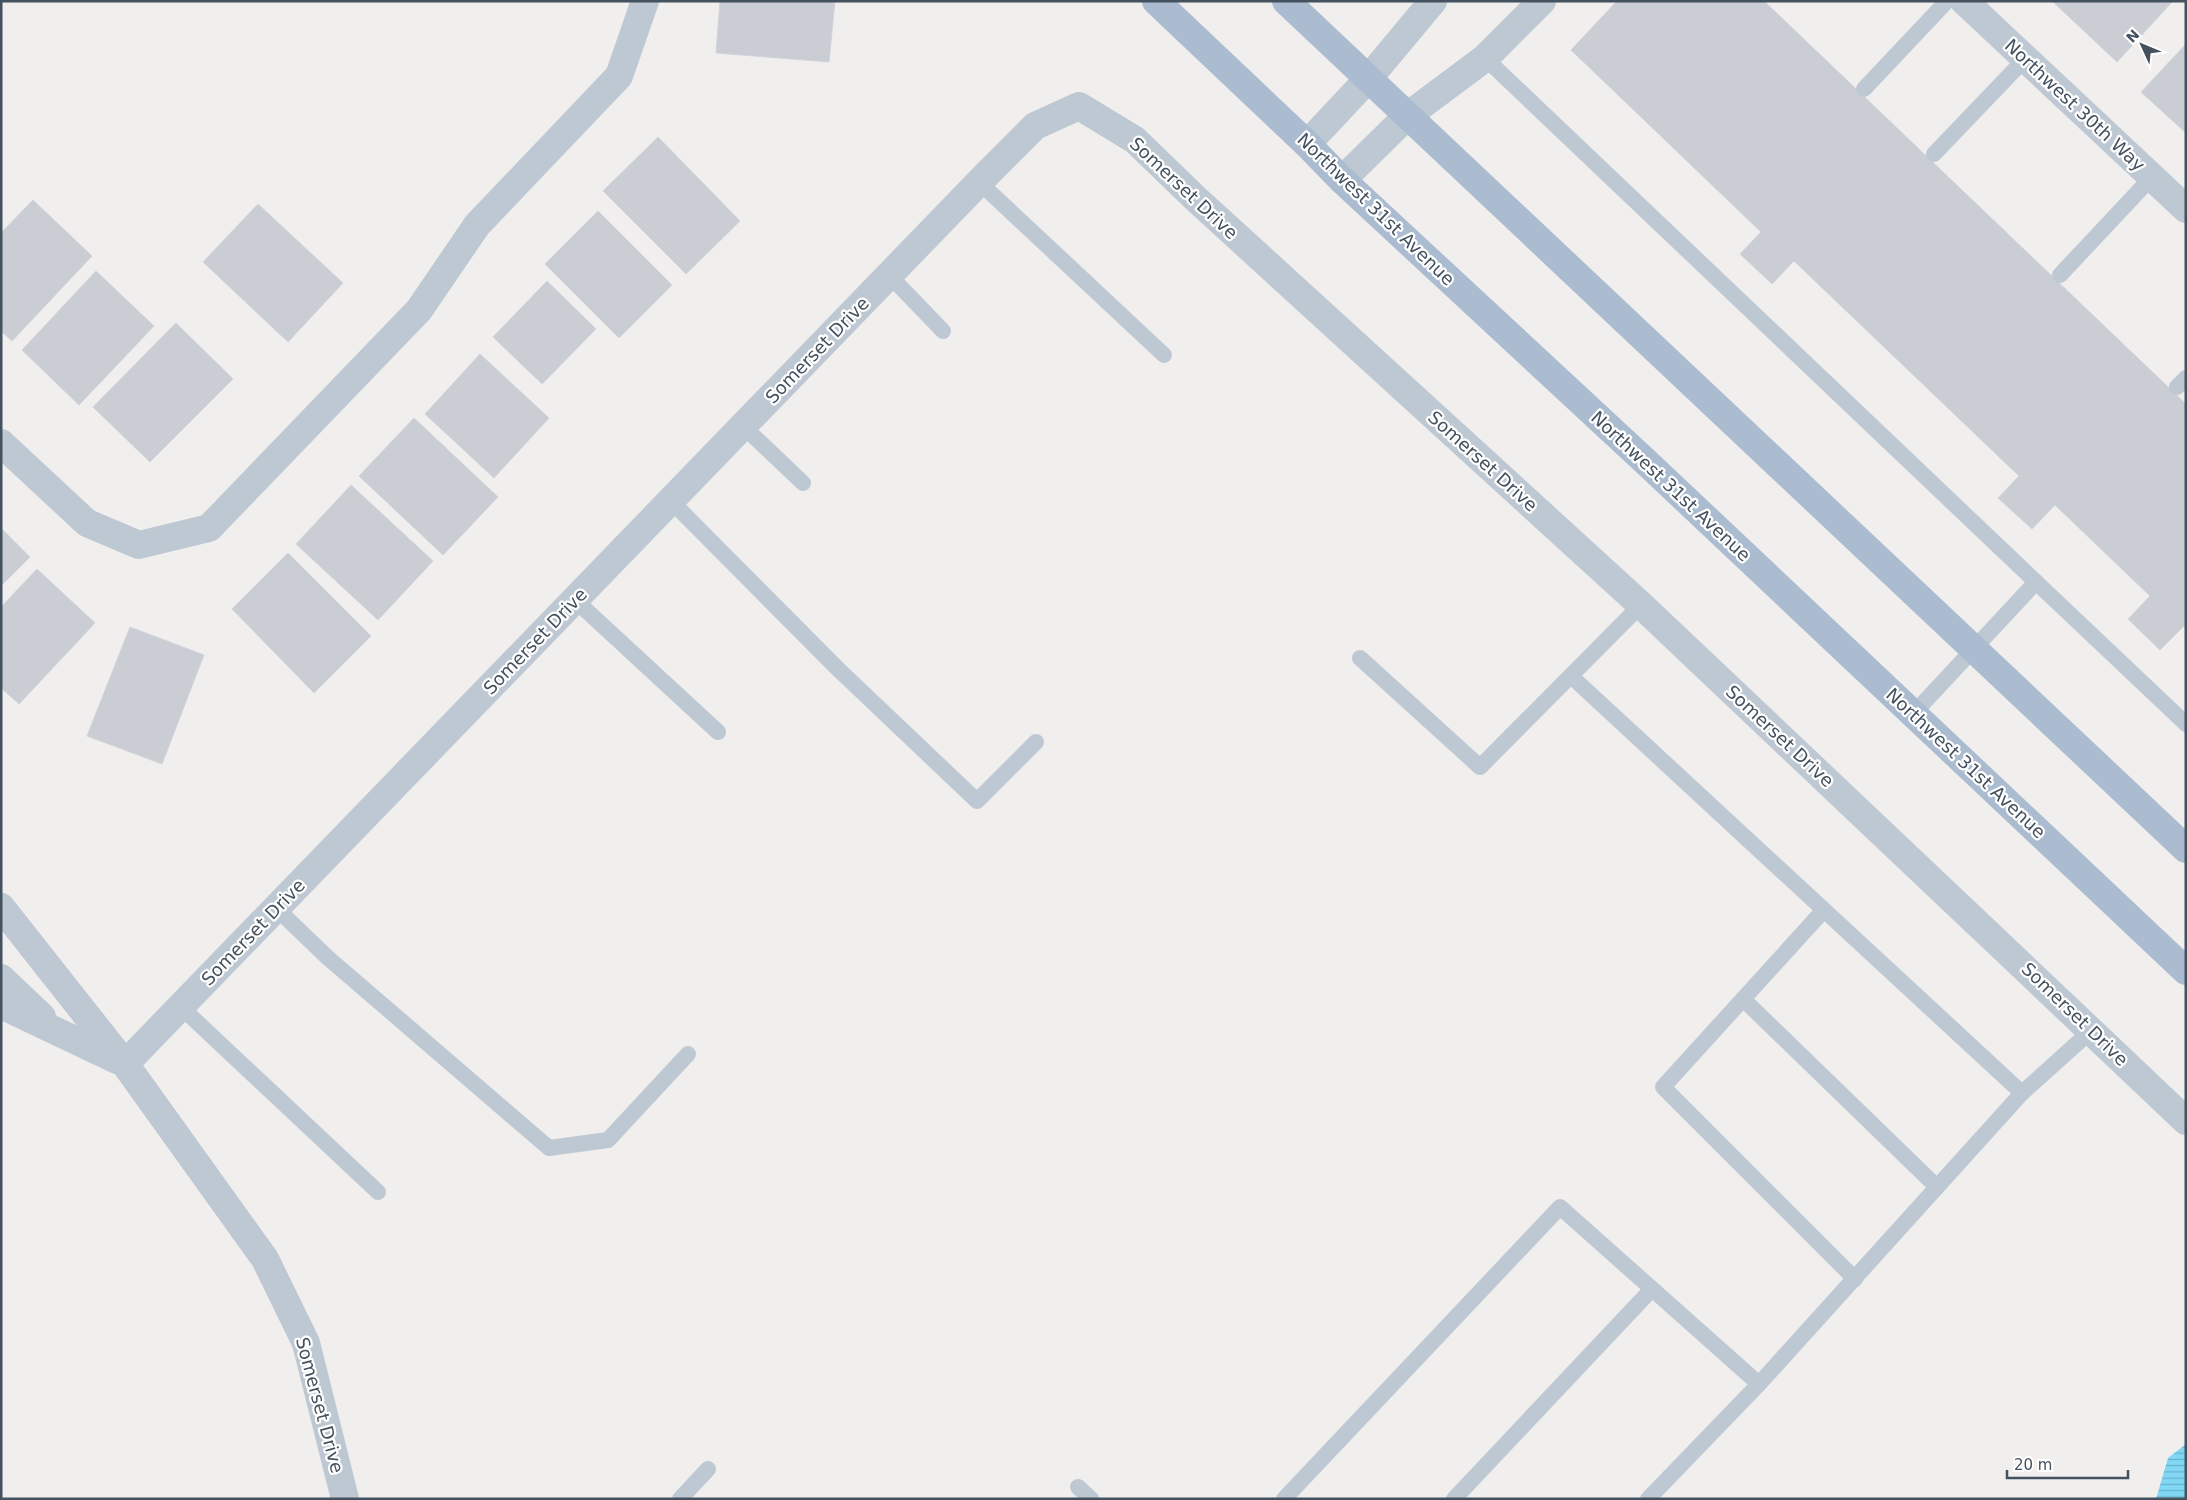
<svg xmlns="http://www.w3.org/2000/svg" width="2187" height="1500" font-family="'DejaVu Sans',sans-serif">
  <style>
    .water { fill: url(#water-rules) }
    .building { fill: #cacdd4; stroke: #d2d4db }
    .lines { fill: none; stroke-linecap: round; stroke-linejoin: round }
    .lane { stroke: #bdc8d2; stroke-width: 16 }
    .street { stroke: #bdc8d2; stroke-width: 28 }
    .primary { stroke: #abbcd0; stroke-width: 28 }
    .labels { text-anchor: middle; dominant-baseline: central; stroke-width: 4.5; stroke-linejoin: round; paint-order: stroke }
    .street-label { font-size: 18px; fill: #44515e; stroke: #fff }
  </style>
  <defs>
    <pattern id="water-rules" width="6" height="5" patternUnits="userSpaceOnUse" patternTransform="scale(1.25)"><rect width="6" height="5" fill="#80d8f5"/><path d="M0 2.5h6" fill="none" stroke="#6ab2ca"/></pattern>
  </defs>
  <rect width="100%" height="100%" fill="#f1eeee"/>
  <polygon class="water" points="2186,1444 2186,1499 2156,1499 2168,1458"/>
  <g class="building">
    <polygon points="720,1 835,1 829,62 716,53"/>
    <polygon points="1617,1 1764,1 2186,404 2186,628 2184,626 2160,650 2128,619 2150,596 2055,505 2032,529 1998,498 2019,476 1794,261 1772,284 1740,254 1761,232 1571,50"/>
    <polygon points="2052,1 2173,1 2117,62"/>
    <polygon points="2186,44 2186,133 2141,92"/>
    <polygon points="658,137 740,221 686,274 603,191"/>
    <polygon points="33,200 92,256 12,341 1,331 1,233"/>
    <polygon points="258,204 343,283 288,342 203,262"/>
    <polygon points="598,211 672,285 619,338 545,264"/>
    <polygon points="96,271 154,326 79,405 22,350"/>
    <polygon points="547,281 596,329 542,384 493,337"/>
    <polygon points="176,323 233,379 150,462 93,407"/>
    <polygon points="480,354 549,418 494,478 425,414"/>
    <polygon points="414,418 498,497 443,555 359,476"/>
    <polygon points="351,485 433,561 378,620 296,544"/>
    <polygon points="1,528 30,557 1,586"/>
    <polygon points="288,553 371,636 314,693 232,609"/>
    <polygon points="37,569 95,623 19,704 1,688 1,607"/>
    <polygon points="130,627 204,655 162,764 87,736"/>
  </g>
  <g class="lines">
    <g class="lane">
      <polyline points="1485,58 2036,582"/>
      <polyline points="1864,89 1947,1"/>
      <polyline points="1934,154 2025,59"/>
      <polyline points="979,182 1164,355"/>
      <polyline points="889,275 943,331"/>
      <polyline points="2060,275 2152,177"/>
      <polyline points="2177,387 2186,378"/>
      <polyline points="743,426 803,483"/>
      <polyline points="670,500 838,669 977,801 1036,742"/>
      <polyline points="575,600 718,732"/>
      <polyline points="1360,658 1480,767 1641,605"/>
      <polyline points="1572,677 2022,1093"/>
      <polyline points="1914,713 2036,582 2186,724"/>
      <polyline points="276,908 327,957 549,1148 608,1140 688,1054"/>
      <polyline points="1823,911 1663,1087 1855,1279"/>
      <polyline points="1743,999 1937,1187"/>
      <polyline points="181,1007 378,1192"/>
      <polyline points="1078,1487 1091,1499"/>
      <polyline points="680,1499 708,1469"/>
      <polyline points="1284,1499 1560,1207 1759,1384"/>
      <polyline points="1454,1499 1652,1289"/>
      <polyline points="1648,1499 1759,1384 2022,1093 2092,1030"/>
    </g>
    <g class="street">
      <polyline points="1964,1 2186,209"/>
      <polyline points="1307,144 1368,79 1433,1"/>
      <polyline points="1342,180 1406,117 1485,58 1542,1"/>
      <polyline points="1,443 87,523 139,545 209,528 419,310 477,225 619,76 645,1"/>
      <polyline points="1,907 125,1064 265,1259 306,1343 345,1499"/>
      <polyline points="1,978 42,1017"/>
      <polyline points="1,1005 117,1060"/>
      <polyline points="125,1064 986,175 1035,126 1079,106 1135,140 1195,198 1641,605 2186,1121"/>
    </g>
    <g class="primary">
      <polyline points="1156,1 1307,144 1342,180 1646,462 2186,971"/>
      <polyline points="1286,1 2186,849"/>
    </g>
  </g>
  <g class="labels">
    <g class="street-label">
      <text transform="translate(2075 105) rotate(43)">Northwest 30th Way</text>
      <text transform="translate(1184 188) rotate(43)">Somerset Drive</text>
      <text transform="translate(1376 209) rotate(44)">Northwest 31st Avenue</text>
      <text transform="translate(817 350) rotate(-46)">Somerset Drive</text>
      <text transform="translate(1483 461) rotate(42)">Somerset Drive</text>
      <text transform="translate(1671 486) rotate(43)">Northwest 31st Avenue</text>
      <text transform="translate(535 641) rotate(-46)">Somerset Drive</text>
      <text transform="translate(1780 736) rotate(43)">Somerset Drive</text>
      <text transform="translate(1966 763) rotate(43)">Northwest 31st Avenue</text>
      <text transform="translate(253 932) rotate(-46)">Somerset Drive</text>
      <text transform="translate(2075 1014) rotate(44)">Somerset Drive</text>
      <text transform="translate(320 1405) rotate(75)">Somerset Drive</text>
    </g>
  </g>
  <rect width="2187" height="1500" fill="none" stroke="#44515e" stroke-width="5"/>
  <g transform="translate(2142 45) rotate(314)" stroke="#ffffff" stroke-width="4" paint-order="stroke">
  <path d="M0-4L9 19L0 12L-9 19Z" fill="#44515e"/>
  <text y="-8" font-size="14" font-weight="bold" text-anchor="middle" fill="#44515e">N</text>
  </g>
  <path d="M2007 1470v8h121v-8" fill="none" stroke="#44515e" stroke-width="2.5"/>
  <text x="2014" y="1470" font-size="15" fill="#44515e" stroke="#ffffff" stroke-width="4" paint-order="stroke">20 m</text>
</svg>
